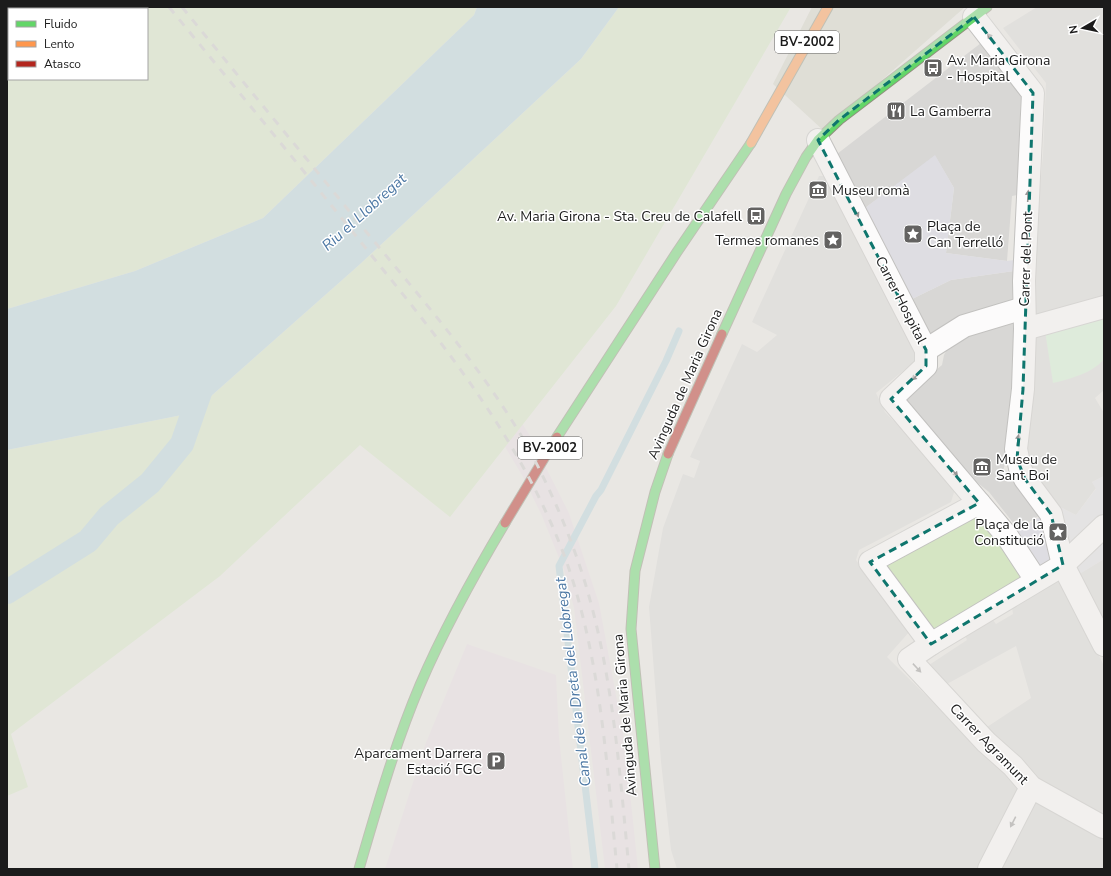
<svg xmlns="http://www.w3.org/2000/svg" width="1111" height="876" font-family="'Nunito Sans',sans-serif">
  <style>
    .residential { fill: #d8d7d5 }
    .industrial { fill: #e7dce2 }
    .construction { fill: #d2d2c5 }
    .grass { fill: #d5e5c3; fill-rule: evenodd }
    .park { fill: #d1efd1 }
    .plaza { fill: #dedde2 }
    .water { fill: #b7d3db }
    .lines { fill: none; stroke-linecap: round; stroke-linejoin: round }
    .stream { stroke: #b7d3db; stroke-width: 7 }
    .canal { stroke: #b7d3db; stroke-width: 24 }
    .street-casing { stroke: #c2c1bf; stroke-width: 24 }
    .fast-casing { stroke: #8f917d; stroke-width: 11 }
    .slow-casing { stroke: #8f917d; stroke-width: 11 }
    .jam-casing { stroke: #8f917d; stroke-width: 11 }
    .street { stroke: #fcfbfb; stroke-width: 22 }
    .fast { stroke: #63d668; stroke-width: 9 }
    .slow { stroke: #ff974d; stroke-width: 9 }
    .jam { stroke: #b3261e; stroke-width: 9 }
    .rail { stroke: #c9c8c8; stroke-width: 3; stroke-dasharray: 8 8; stroke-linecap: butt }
    .oneway { fill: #979696 }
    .marked { fill: none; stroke: #0f766e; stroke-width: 3; stroke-dasharray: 8 5; stroke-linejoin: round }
    .labels { text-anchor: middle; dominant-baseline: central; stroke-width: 3; stroke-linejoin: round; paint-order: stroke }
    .shield { fill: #fff; stroke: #5f5f5f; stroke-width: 1 }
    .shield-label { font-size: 13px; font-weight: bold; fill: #1b1b1b }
    .poi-label { font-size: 14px; fill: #1b1b1b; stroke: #fff; text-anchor: start }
    .street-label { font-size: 14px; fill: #1b1b1b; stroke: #fff }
    .water-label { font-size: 15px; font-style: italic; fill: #4d78a4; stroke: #fff }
  </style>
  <rect width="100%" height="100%" fill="#e9e7e3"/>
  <g class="residential">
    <polygon points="1037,7 1104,7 1104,301 1029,318 1043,154 1046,83 1003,28"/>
    <polygon points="981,43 1021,95 1017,195 1012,196 1007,261 946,253 954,188 935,156 865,208 837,154"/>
    <polygon points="819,176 829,176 916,348 914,362 876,393 885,412 956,486 951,502 859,550 856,560 899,619 910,631 887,657 966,735 1016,780 1022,794 983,869 677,869 671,850 661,762 649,607 663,528 683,474 694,478 700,461 690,457 742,344 757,352 777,335 752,322"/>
    <polygon points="1014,271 1012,304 928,337 910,300 951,280"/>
    <polygon points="1104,312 1104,390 1095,398 1104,413 1104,476 1092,482 1096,488 1076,515 1058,506 1025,461 1030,339"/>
    <polygon points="1014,315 1016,345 1009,449 1003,471 1020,482 1040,515 1018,529 989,492 969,476 903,398 942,365 944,355 950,344"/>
    <polygon points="1104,559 1104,624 1079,574"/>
    <polygon points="1058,572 1104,666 1104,821 1029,777 1032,772 987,727 1031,698 1016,646 947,684 929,665 967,640 965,635 993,620 996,624 1013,614 1012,607"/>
    <polygon points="1042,799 1104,829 1104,869 995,869 1011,839 1016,841 1032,802"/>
  </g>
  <g class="industrial">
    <polygon points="502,393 529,434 569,513 599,603 625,744 638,869 605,869 574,608 564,570 542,516 523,477 501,440"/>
    <polygon points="467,644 556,675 559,737 573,869 385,869 425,745"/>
  </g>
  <polygon class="construction" points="812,7 965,7 824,131 773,84"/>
  <g class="grass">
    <path d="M7,7H477L474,15L263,218L135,271L7,309ZM9,9H147V79H9Z"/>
    <polygon points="619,7 791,7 616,306 450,517 360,445 220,576 11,734 28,787 7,796 7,450 192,413 358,266 581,59"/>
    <polygon points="979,511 1026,574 933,630 879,563"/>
  </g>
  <path class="park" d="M1104,315V359C1093,373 1070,379 1053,383L1045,331L1080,325Z"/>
  <g class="plaza">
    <polygon points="935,155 954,188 946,253 1007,261 1014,260 1014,271 951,280 910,300 865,208"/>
    <polygon points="1104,476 1104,559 1063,584 1058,573 1034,586 1003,539 1058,506 1076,515 1096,489 1092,482"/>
  </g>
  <polygon class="water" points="477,7 619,7 581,59 358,266 192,413 7,450 7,309 135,271 263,218 474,15"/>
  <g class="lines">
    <polyline class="stream" points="595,869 559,566 596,496 601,490 666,361 679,331"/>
    <polyline class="canal" points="7,592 88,541 109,516 150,483 182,444 204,381"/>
    <g class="street-casing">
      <g id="street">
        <polyline points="974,17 1033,93 1024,281 1025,329 1023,389 1016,449 1020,468 1025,479 1051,514 1063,565 1104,645"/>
        <polyline points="818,140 926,350 926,366 891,399 1007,536 1036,580"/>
        <polyline points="1025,329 1104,307"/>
        <polyline points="926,350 964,326 1024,308"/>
        <polyline points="931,644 870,562 979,503"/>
        <polyline points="1103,827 1031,787 1013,766 986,742 909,659 931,644 1063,565 1104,526"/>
        <polyline points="989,869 1031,787"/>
      </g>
    </g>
    <g class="fast-casing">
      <g id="fast">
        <polyline points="722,334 786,194 806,157 818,140 839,120 987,7"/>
        <polyline points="557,437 677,252 751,143"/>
        <path d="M359,869C377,807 395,744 420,685C444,629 474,575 505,523"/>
        <polyline points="655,869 631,629 635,571 655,492 668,454"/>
      </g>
    </g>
    <g class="slow-casing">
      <polyline id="slow" points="751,143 828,7"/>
    </g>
    <g class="jam-casing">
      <g id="jam">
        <polyline points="668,454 722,334"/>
        <polyline points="505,523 557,437"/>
      </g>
    </g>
    <use href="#street" class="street"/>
    <use href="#fast" class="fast"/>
    <use href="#slow" class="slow"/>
    <use href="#jam" class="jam"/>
    <g class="rail">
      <path d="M169,7C237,90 305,172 372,256C449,351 525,446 567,563C601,661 607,766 617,869"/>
      <path d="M182,7C242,81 303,154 363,228C416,292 472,356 516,427C541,468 561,513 577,558C612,658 619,765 629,869"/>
    </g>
  </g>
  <defs><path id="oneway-solid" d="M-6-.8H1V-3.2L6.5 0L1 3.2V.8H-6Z"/></defs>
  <g class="oneway">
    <use href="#oneway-solid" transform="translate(991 38) rotate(-128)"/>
    <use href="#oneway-solid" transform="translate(1028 196) rotate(-87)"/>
    <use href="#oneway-solid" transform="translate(856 212) rotate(63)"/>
    <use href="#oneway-solid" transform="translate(916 376) rotate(136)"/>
    <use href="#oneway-solid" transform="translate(1018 440) rotate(-81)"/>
    <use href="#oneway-solid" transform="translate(954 472) rotate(49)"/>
    <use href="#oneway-solid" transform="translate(917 668) rotate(47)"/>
    <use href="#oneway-solid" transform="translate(1013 822) rotate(117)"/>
  </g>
  <path d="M0 0H1111V876H0ZM974,17L1033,93L1023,389L1017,459L1025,479L1051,514L1063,565L931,644L870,562L979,503L891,399L926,366V350L818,140L839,120Z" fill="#e9e7e3" fill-opacity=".55" fill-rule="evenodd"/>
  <path class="marked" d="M974,17L1033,93L1023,389L1017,459L1025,479L1051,514L1063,565L931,644L870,562L979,503L891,399L926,366V350L818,140L839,120Z"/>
  <defs>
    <g id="bus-square" transform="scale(1)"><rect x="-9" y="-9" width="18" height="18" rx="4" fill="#636261" stroke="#fff"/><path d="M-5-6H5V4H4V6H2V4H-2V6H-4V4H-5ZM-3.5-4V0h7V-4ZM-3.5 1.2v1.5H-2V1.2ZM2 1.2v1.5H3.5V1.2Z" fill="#fff"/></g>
    <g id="restaurant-square" transform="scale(1)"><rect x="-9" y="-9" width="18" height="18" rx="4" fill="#636261" stroke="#fff"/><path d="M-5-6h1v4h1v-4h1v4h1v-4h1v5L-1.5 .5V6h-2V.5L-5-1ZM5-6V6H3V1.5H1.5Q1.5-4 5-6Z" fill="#fff"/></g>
    <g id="museum-square" transform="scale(1)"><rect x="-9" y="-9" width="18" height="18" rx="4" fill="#636261" stroke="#fff"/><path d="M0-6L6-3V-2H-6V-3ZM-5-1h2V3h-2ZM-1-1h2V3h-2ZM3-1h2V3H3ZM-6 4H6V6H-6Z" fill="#fff"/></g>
    <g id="sight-square" transform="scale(1)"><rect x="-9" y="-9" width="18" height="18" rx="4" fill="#636261" stroke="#fff"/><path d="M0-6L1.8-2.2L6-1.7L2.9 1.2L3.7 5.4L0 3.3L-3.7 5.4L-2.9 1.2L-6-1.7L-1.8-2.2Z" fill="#fff"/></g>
    <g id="parking-square" transform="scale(1)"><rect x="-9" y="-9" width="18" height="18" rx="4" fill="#636261" stroke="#fff"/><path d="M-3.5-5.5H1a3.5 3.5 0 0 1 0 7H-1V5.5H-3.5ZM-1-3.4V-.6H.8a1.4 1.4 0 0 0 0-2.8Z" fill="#fff"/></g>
  </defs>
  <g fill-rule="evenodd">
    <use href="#bus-square" x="933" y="68"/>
    <use href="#restaurant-square" x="896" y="111"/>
    <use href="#museum-square" x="818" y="190"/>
    <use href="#bus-square" x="756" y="216"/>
    <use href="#sight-square" x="913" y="234"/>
    <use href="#sight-square" x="833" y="240"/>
    <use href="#museum-square" x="982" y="467"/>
    <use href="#sight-square" x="1058" y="532"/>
    <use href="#parking-square" x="496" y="761"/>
  </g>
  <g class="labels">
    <g class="shield">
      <rect x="775" y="31" width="64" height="22" rx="3"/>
      <rect x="518" y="437" width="64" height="22" rx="3"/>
    </g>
    <g class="shield-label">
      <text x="807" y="42">BV-2002</text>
      <text x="550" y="448">BV-2002</text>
    </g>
    <g class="poi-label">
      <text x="947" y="60">Av. Maria Girona<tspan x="947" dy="16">- Hospital</tspan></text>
      <text x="910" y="111">La Gamberra</text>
      <text x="832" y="190">Museu romà</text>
      <text x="742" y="216" text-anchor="end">Av. Maria Girona - Sta. Creu de Calafell</text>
      <text x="927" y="226">Plaça de<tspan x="927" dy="16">Can Terrelló</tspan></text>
      <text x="819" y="240" text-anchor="end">Termes romanes</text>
      <text x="996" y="459">Museu de<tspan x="996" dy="16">Sant Boi</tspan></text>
      <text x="1044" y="524" text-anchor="end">Plaça de la<tspan x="1044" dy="16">Constitució</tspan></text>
      <text x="482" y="753" text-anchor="end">Aparcament Darrera<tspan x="482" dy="16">Estació FGC</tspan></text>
    </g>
    <g class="street-label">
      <text transform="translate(1026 259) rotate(-88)">Carrer del Pont</text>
      <text transform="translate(901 300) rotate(63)">Carrer Hospital</text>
      <text transform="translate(685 384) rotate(-66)">Avinguda de Maria Girona</text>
      <text transform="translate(625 715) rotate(-95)">Avinguda de Maria Girona</text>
      <text transform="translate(989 744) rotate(46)">Carrer Agramunt</text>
    </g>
    <g class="water-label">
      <text transform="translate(364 212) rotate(-42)">Riu el Llobregat</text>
      <text transform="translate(573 682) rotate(-97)">Canal de la Dreta del Llobregat</text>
    </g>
  </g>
  <rect width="1111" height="876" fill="none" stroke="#1b1b1b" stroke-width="16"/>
  <rect x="8" y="8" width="140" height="72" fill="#ffffff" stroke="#a4a4a4"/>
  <rect x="16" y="21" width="20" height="6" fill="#63d668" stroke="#a4a4a4"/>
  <text x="44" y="28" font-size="12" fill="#1b1b1b">Fluido</text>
  <rect x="16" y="41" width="20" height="6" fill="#ff974d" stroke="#a4a4a4"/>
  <text x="44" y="48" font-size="12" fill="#1b1b1b">Lento</text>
  <rect x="16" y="61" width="20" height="6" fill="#b3261e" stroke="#a4a4a4"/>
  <text x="44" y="68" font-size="12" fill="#1b1b1b">Atasco</text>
  <g transform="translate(1083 28) rotate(261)" stroke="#ffffff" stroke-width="3" paint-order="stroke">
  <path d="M0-3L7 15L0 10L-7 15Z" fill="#1b1b1b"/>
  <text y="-6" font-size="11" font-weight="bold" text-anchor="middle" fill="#1b1b1b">N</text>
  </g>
</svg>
